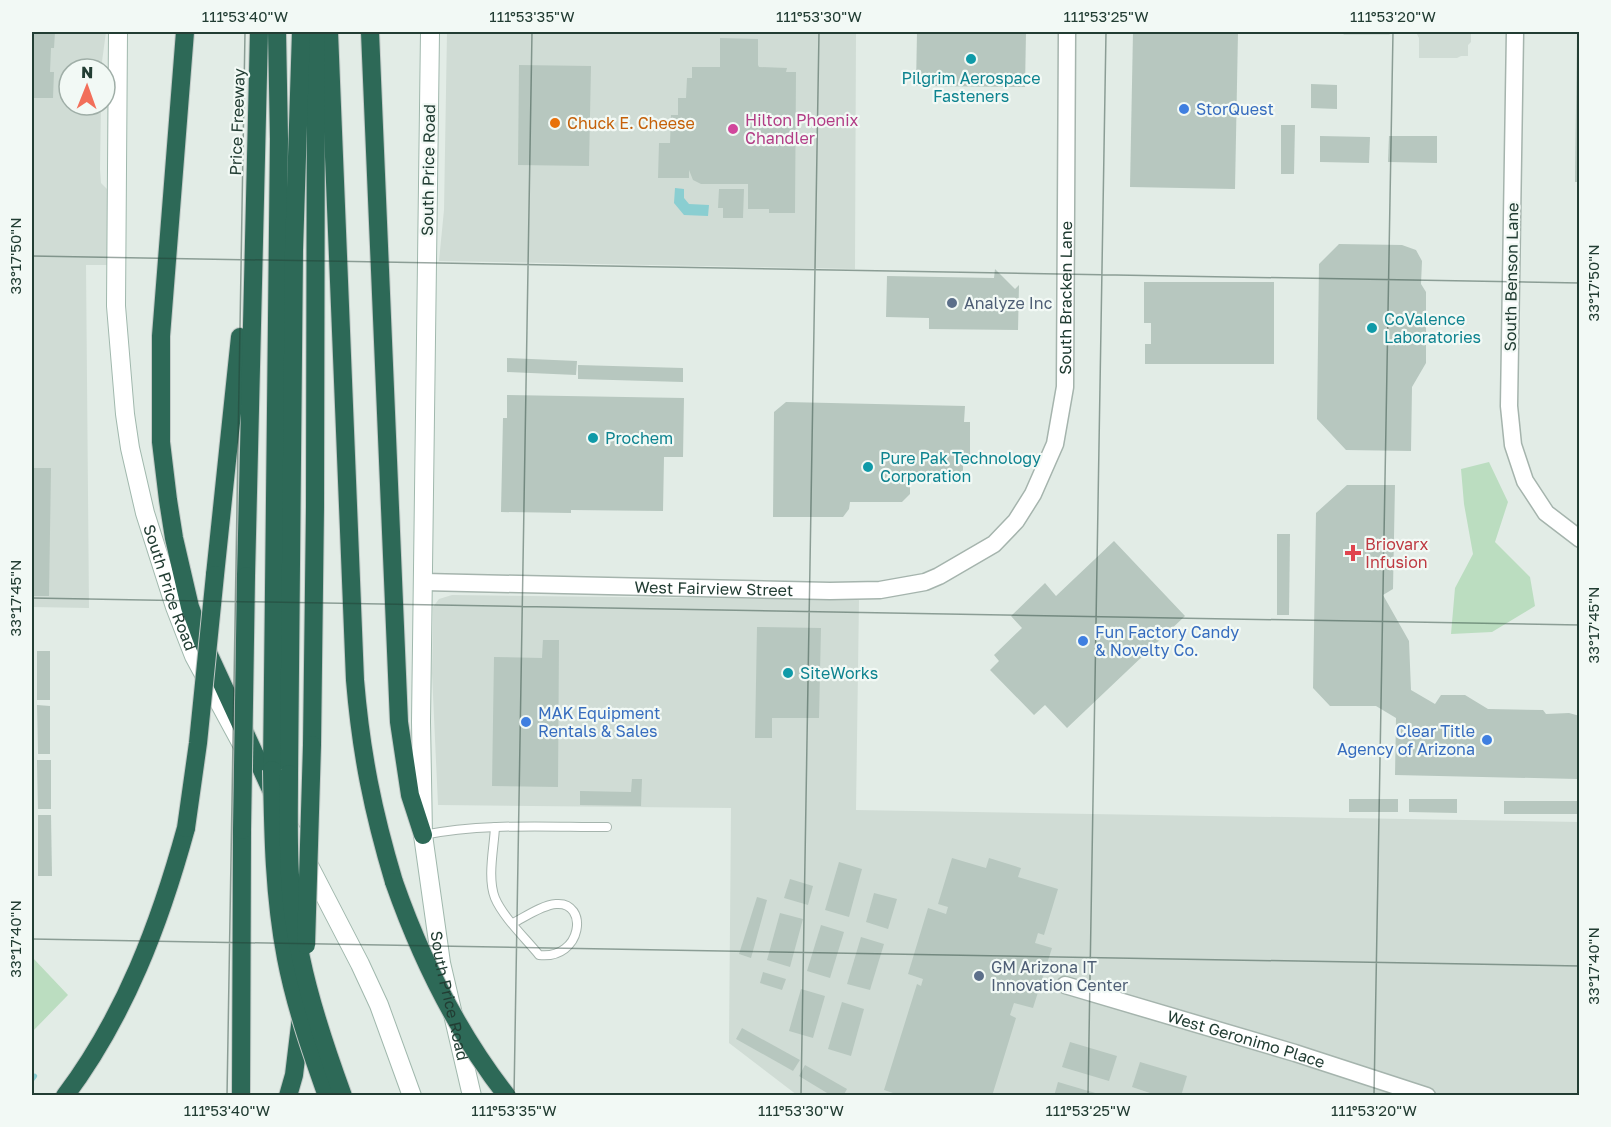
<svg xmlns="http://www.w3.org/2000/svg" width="1611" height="1127" font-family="'Golos Text',sans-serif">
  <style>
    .built { fill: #d0dcd5 }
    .green { fill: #bbddc0 }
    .water { fill: #8aced1 }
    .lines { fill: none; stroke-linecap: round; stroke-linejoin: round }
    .stream { stroke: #8aced1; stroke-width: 4.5 }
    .building { fill: #b7c7bf }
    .lane-casing { stroke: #a5b4ad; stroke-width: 10 }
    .street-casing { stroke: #a5b4ad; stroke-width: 19 }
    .secondary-casing { stroke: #a0b8ad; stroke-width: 20 }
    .highway-casing { stroke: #c1c9c6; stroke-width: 20 }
    .lane { stroke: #fff; stroke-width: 8 }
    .street { stroke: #fff; stroke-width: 16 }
    .secondary { stroke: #fff; stroke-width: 18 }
    .highway { stroke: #2d6957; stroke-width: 18 }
    .highway-bridge-casing { stroke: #c1c9c6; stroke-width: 20; stroke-linecap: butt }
    .highway-bridge { stroke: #2d6957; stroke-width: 18 }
    .ticks { fill: none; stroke: #223d33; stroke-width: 1.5; stroke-opacity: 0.45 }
    .culture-dot { fill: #0f9aa8; stroke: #f2f9f5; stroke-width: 2 }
    .shop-dot { fill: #3f7fe0; stroke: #f2f9f5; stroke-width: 2 }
    .food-dot { fill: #e8710a; stroke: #f2f9f5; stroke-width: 2 }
    .hotel-dot { fill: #d1479c; stroke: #f2f9f5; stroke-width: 2 }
    .service-dot { fill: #5c6f8a; stroke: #f2f9f5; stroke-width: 2 }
    .health-dot { fill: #e0444e; stroke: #f2f9f5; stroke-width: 2 }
    .labels { text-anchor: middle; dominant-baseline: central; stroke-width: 4.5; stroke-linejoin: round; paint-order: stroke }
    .culture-label { font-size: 16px; fill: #0d838f; stroke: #f2f9f5; text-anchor: start }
    .shop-label { font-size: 16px; fill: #366cbe; stroke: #f2f9f5; text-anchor: start }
    .hotel-label { font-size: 16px; fill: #b23c85; stroke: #f2f9f5; text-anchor: start }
    .street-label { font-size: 16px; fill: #223d33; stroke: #f2f9f5 }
    .food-label { font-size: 16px; fill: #c56008; stroke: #f2f9f5; text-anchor: start }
    .service-label { font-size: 16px; fill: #4e5e75; stroke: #f2f9f5; text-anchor: start }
    .health-label { font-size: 16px; fill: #be3a42; stroke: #f2f9f5; text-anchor: start }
    .neatline { fill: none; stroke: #223d33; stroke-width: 2 }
    .ticks-label { font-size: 15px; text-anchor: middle; fill: #223d33 }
  </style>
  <rect width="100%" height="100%" fill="#e2ece6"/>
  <g class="built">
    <polygon points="32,32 106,32 101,69 69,69 69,105 101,105 100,169 101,183 109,191 108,265 86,265 89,608 32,607"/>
    <polygon points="447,32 856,32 855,269 439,261 444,210"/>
    <polygon points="1342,32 1471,32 1471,42 1468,45 1468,56 1461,56 1457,58 1419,58 1419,38 1416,32 1392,32 1389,35 1344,35"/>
    <polygon points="452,595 859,600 856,810 1579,822 1579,1095 797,1095 729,1043 731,808 438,805 432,673 433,618 433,607 439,599"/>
  </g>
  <g class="green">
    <polygon points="1489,462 1508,502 1495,542 1530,577 1535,606 1492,632 1451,634 1455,588 1473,554 1464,504 1461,469"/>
    <polygon points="32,957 68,995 32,1032"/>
  </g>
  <polygon class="water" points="675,188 684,189 684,198 689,204 709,205 708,216 684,215 674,203"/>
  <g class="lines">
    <polyline class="stream" points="32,1080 35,1076"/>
  </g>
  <g class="building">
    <polygon points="32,32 55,32 54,48 51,48 50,72 54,72 53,98 32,98"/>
    <polygon points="917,32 1026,32 1025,87 916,86"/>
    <polygon points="1133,32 1238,32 1235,189 1130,187"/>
    <polygon points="1577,32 1580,32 1580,182 1575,182"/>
    <polygon points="720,38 758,39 758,65 759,67 787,68 786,72 796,72 795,213 769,213 769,209 748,209 748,184 701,184 693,180 689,170 689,178 658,178 659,143 670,143 671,115 678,115 678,98 686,98 687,78 692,78 692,67 720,67"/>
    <polygon points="519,65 591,66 589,166 518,165"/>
    <polygon points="1311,84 1337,85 1337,109 1311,108"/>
    <polygon points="1281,125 1295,125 1294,174 1281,174"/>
    <polygon points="1320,136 1370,137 1369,163 1320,162"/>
    <polygon points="1389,136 1437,136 1437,163 1388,162"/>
    <polygon points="719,189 744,189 743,218 723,218 723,208 718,208"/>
    <polygon points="1339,244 1402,245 1416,250 1422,261 1421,284 1426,292 1426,363 1412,387 1411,451 1346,450 1317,419 1319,264"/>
    <polygon points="995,269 1015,289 1019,285 1018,330 929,329 929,318 886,317 887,276 994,278"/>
    <polygon points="1144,282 1274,282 1274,364 1145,364 1145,344 1151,344 1151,323 1144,323"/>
    <polygon points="507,358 577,361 576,375 507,372"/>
    <polygon points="578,365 683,368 683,382 578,379"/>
    <polygon points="507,395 684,398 683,457 664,457 663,511 571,510 571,513 501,512 503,418 507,418"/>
    <polygon points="786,402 965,406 964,422 970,422 970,459 963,459 963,474 957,481 910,480 910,494 902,502 850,502 849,509 843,517 773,517 774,412"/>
    <polygon points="32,468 51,468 49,596 32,596"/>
    <polygon points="1347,485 1395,485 1393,589 1383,595 1409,641 1411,690 1435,704 1441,695 1465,695 1488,709 1543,710 1546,714 1569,713 1580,716 1580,776 1577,779 1395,775 1396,718 1376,706 1330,706 1313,688 1316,513"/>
    <polygon points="1277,534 1290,534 1289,615 1277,615"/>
    <polygon points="1114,541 1185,616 1067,728 1045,705 1034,715 990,670 999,661 994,655 1022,628 1011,616 1045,583 1056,596"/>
    <polygon points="757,627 821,628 819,718 772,718 772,738 755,738"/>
    <polygon points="543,640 559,640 558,787 492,786 494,657 542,658"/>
    <rect x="37" y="651" width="13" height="49"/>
    <polygon points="37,705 50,706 50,754 38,754"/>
    <polygon points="37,760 51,760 51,809 38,809"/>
    <polygon points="632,779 642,779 641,806 580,805 580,791 631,792"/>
    <rect x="1349" y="799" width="49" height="13"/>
    <polygon points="1409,799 1457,799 1457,813 1409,812"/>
    <rect x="1504" y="801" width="76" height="13"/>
    <polygon points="38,815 51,815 52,876 38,876"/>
    <polygon points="952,858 986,868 989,858 1021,868 1018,877 1058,889 1044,935 1038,933 1035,943 1052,948 1033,1008 1014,1003 1010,1015 1016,1018 992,1096 902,1096 884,1090 917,984 921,986 923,979 908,974 928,908 946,914 948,907 938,904"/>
    <polygon points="839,862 862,869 849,917 825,910"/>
    <polygon points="790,879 813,886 808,905 784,898"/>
    <polygon points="874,893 897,899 888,929 866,922"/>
    <polygon points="757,897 767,900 751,958 739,954"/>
    <polygon points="780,913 803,919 790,967 767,960"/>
    <polygon points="821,925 844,932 830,978 807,971"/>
    <polygon points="861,937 884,944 870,990 847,984"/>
    <polygon points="763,972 786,979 782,990 760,983"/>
    <polygon points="801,989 825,996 813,1038 789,1031"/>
    <polygon points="842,1002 864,1009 851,1056 828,1049"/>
    <polygon points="742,1028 800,1060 793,1071 736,1039"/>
    <polygon points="1070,1042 1117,1056 1109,1081 1062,1067"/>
    <polygon points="1140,1062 1187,1076 1181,1096 1159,1096 1132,1087"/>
    <polygon points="805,1065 847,1089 843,1096 832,1096 799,1076"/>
    <polygon points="1058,1082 1102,1095 1102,1096 1054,1096"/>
  </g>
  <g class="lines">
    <g class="lane-casing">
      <g id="lane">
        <path d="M495,827C494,848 487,878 495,898C503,917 526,939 539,955C583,960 589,901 556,904C542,905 525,917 513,923"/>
        <path d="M423,835C483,823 546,827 607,827"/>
      </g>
    </g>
    <g class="street-casing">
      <g id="street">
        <polyline points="1515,32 1509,406 1513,445 1525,481 1546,513 1580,539"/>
        <path id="s1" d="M424,582L830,591L880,590L925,582L939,576L994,544L1016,521L1033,494L1055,444L1065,387L1067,32"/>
        <path id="s2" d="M1065,985L1295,1053L1427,1096"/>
      </g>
    </g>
    <g class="secondary-casing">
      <g id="secondary">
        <path id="s3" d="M118,32L116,306L125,414L130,448L145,513L175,607L194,656L246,752"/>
        <path id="s4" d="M430,32L421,722L423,835L441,963L472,1096"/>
        <polyline points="288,825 360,964 379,1005 412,1096"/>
      </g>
    </g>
    <g class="highway-casing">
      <g id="highway">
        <polyline points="185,32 161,336 161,442 168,500 174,538 190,607 203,642 273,794"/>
        <path d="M329,32L355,680C361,753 373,812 394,882"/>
        <polyline points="370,32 399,722 410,795 423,835"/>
        <polyline points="215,575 240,337"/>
        <polyline points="246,576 259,32"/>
        <polyline points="312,745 315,507 316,32"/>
        <polyline points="272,770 279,139 277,32"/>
        <polyline points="289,774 294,250 301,32"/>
        <path d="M65,1096C125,1016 160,923 186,828"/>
        <polyline points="241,1096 242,830"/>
        <polyline points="288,1096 294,1075 301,1017"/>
      </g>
    </g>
    <use href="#lane" class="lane"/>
    <use href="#street" class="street"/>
    <use href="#secondary" class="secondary"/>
    <use href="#highway" class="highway"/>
    <g class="highway-bridge-casing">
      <g id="highway-bridge">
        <path d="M272,770C273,833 274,896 286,958C295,1005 311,1051 327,1096"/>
        <path d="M289,774C289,808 288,841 290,875C293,950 317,1025 343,1096"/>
        <polyline points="186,828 198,743 215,575"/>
        <polyline points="242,830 246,576"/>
        <path d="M394,882C421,959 456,1031 507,1096"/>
        <polyline points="306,945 312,745"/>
      </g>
    </g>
    <use href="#highway-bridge" class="highway-bridge"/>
  </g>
  <path class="ticks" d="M32,256L1580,283M32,598L1580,625M32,939L1580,966M227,1096L245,32M514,1096L532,32M801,1096L819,32M1088,1096L1106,32M1374,1096L1393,32"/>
  <g class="culture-dot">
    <circle cx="971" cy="59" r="6"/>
    <circle cx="1372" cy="328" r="6"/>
    <circle cx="593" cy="438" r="6"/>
    <circle cx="868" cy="467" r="6"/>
    <circle cx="788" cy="673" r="6"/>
  </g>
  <g class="shop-dot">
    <circle cx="1184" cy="109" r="6"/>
    <circle cx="1083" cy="641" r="6"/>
    <circle cx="526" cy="722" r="6"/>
    <circle cx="1487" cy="740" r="6"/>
  </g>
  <circle class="food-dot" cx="555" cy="123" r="6"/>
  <circle class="hotel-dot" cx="733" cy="129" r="6"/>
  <g class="service-dot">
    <circle cx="952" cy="303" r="6"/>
    <circle cx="979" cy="976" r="6"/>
  </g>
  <path class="health-dot" d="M1350 544h6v6h6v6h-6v6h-6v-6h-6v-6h6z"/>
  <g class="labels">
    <g class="culture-label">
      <text x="971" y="78" text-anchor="middle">Pilgrim Aerospace<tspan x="971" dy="18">Fasteners</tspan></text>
      <text x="1384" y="319">CoValence<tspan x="1384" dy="18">Laboratories</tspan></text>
      <text x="605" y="438">Prochem</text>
      <text x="880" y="458">Pure Pak Technology<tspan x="880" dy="18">Corporation</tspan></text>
      <text x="800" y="673">SiteWorks</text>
    </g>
    <g class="shop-label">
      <text x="1196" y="109">StorQuest</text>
      <text x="1095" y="632">Fun Factory Candy<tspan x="1095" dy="18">&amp; Novelty Co.</tspan></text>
      <text x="538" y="713">MAK Equipment<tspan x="538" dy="18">Rentals &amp; Sales</tspan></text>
      <text x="1475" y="731" text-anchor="end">Clear Title<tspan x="1475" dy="18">Agency of Arizona</tspan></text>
    </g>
    <g class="hotel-label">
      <text x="745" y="120">Hilton Phoenix<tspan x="745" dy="18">Chandler</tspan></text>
    </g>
    <g class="street-label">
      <text transform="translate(237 122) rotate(-88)">Price Freeway</text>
      <text transform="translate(428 170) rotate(-89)">South Price Road</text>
      <text transform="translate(1511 277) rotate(-89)">South Benson Lane</text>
      <text stroke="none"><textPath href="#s1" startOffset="846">South Bracken Lane</textPath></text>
      <text stroke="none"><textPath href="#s3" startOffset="562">South Price Road</textPath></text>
      <text stroke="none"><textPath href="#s1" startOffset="290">West Fairview Street</textPath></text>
      <text stroke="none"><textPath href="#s4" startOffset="966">South Price Road</textPath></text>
      <text stroke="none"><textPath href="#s2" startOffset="189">West Geronimo Place</textPath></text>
    </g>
    <g class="food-label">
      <text x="567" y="123">Chuck E. Cheese</text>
    </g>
    <g class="service-label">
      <text x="964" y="303">Analyze Inc</text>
      <text x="991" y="967">GM Arizona IT<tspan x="991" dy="18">Innovation Center</tspan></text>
    </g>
    <g class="health-label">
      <text x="1365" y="544">Briovarx<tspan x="1365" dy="18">Infusion</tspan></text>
    </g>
  </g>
  <rect width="1611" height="1127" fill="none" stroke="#f2f9f5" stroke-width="66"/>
  <g transform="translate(87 87) rotate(1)"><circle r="28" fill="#f2f9f5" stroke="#9faea7" stroke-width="1.5"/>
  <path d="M0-4.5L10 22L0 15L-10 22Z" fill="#f26f5a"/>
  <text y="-9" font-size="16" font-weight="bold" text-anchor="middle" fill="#223d33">N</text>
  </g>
  <rect x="33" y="33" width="1545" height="1061" class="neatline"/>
  <g class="ticks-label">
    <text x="245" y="22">111°53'40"W</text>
    <text x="532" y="22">111°53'35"W</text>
    <text x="819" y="22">111°53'30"W</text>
    <text x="1106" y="22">111°53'25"W</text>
    <text x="1393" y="22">111°53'20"W</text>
    <text transform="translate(16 256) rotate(-90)" y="5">33°17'50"N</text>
    <text transform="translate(1594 283) rotate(-90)" y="5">33°17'50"N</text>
    <text transform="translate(16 598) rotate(-90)" y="5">33°17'45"N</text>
    <text transform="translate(1594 625) rotate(-90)" y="5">33°17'45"N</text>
    <text transform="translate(16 939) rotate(-90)" y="5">33°17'40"N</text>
    <text transform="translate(1594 966) rotate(-90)" y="5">33°17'40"N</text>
    <text x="227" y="1116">111°53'40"W</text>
    <text x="514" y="1116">111°53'35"W</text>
    <text x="801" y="1116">111°53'30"W</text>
    <text x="1088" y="1116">111°53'25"W</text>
    <text x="1374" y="1116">111°53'20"W</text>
  </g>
</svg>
